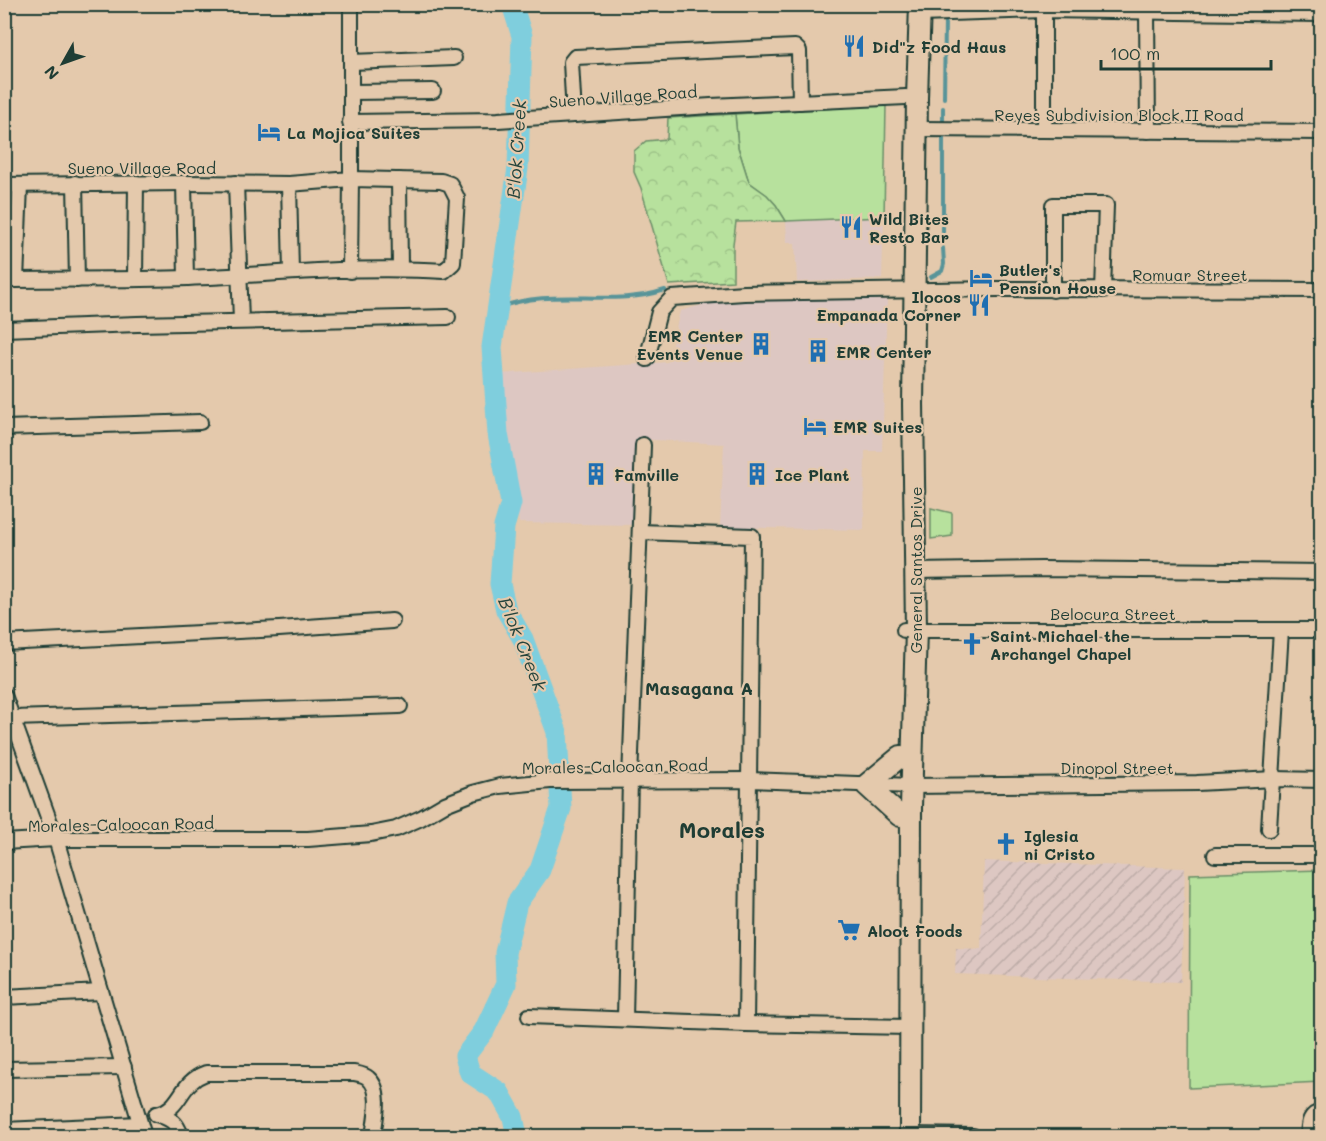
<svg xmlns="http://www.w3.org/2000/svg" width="1326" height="1141" font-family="Mali,sans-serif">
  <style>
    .built { fill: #ddc7c2 }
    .industrial { fill: url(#industrial-furrows) }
    .green { fill: #b7e19d; stroke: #6b8f68; stroke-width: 1.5 }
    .forest { fill: url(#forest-crowns); stroke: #6b8f68; stroke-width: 1.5 }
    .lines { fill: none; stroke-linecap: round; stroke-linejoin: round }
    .stream { stroke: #599499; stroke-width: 4 }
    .river { stroke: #7fcedd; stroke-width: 21 }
    .minor-casing { stroke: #1f3d34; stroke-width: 18 }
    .highway-casing { stroke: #1f3d34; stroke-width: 24 }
    .minor { stroke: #e4c9ac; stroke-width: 14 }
    .highway { stroke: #e4c9ac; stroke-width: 20 }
    .labels { text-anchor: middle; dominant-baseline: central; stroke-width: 4.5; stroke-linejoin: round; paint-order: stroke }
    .poi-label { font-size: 16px; font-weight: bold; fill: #1f3d34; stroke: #e4c9ac; text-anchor: start }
    .street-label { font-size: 16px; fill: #1f3d34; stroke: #e4c9ac }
    .water-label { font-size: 18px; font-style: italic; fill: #24443c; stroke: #e4c9ac }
    .neighbourhood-label { font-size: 18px; font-weight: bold; fill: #1f3d34; stroke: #e4c9ac }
    .district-label { font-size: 22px; font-weight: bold; fill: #1f3d34; stroke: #e4c9ac }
  </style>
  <defs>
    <pattern id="industrial-furrows" width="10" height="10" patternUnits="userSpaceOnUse" patternTransform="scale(1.5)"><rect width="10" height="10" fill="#ddc7c2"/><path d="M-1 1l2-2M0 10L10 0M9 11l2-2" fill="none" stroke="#bdaca7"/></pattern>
    <pattern id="forest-crowns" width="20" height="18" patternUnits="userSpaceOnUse" patternTransform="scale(1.5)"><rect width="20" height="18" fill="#b7e19d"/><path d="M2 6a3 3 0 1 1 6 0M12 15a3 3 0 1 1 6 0" fill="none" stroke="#9dc288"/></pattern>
  </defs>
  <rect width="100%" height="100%" fill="#e4c9ac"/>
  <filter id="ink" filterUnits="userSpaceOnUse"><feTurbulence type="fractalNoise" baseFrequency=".0167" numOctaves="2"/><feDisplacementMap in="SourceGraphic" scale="12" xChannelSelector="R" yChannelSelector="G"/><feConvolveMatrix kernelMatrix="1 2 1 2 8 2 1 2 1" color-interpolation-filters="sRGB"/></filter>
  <g filter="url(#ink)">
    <g class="built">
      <polygon points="884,217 882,279 797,282 795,243 787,243 786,221"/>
      <polygon points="721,300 887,300 882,451 865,451 864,530 720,527 724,444 637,439 634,525 519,523 512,463 500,438 498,374 668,362 680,311"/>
    </g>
    <polygon class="industrial" points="984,861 1185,868 1181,982 955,974 956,948 981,949"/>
    <g class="green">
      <polygon points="886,105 884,217 786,221 776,205 767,195 749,182 738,147 735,114"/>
      <polygon points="931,508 952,513 952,536 931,539"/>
      <polygon points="1321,870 1321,1082 1189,1088 1190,874"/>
    </g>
    <polygon class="forest" points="735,114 738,147 749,182 767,195 776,205 786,221 736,222 733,244 733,281 669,285 641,188 634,172 634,151 646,141 667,139 668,118"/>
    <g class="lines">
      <g class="stream">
        <polyline points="944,98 945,20"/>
        <polyline points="943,123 943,108"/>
        <polyline points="943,233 943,137"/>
        <polyline points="931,277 942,271 944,264 943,248"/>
        <path d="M498,308C553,286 611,308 665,290"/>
      </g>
      <polyline class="river" points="512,4 522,36 518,168 492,347 498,434 511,503 504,527 500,584 506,610 523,639 557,732 561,808 540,870 517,903 505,953 506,984 484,1031 465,1056 470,1073 499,1092 513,1117 517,1136"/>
      <g class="minor-casing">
        <g id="minor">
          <polyline points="1147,11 1148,131"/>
          <polyline points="920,14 1044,10 1322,14"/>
          <polyline points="351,62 454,58"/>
          <polyline points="351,92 433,91"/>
          <polyline points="574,115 571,62 575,57 795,47 799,51 800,102"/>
          <polyline points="350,122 498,120 711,106 906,97"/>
          <polyline points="917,129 1322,132"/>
          <polyline points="1044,130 1044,10"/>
          <polyline points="399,180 400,268"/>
          <polyline points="75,183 77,280"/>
          <polyline points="184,183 186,278"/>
          <polyline points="236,183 241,321"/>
          <polyline points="289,184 291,272"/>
          <polyline points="4,185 184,183 289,184 351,179 351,4"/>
          <polyline points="135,279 136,183"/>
          <path d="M4,280C66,279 127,280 188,278C272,275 359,265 444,271L453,263L457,198L450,184L441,181L351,179L350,271"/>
          <polyline points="16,280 20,186"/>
          <polyline points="1053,290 1053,205 1106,205 1103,290"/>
          <polyline points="4,329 137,324 448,317"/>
          <polyline points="647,359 659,312 672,298 744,293 997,289 1322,290"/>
          <polyline points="4,428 200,422"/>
          <polyline points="640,532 752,536 746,1024"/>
          <polyline points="916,571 1042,569 1322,572"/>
          <polyline points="904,630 1322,630"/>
          <polyline points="4,643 279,629 392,621"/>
          <polyline points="4,695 56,839 144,1136"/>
          <polyline points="13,718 400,706"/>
          <polyline points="1269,829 1281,630"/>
          <polyline points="4,842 56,839 308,839 371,834 396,829 421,818 445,804 473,793 500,786 550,781 749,780 912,786 1197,783 1274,779 1322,780"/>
          <polyline points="1215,855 1322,855"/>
          <polyline points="4,997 101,992"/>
          <polyline points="529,1016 746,1024 910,1027"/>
          <polyline points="625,1019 630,779 643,445"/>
          <polyline points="4,1069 124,1067"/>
          <path d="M156,1114C170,1118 177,1122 181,1136"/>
          <path d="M157,1114C183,1108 178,1083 206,1073H354C359,1074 365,1075 368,1078C383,1090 375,1120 373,1136"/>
          <polyline points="4,1130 140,1124"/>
          <polyline points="910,1135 973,1136"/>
          <path d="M1308,1136C1309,1125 1308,1114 1322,1112"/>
        </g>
      </g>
      <g class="highway-casing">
        <g id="highway">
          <polyline points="900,816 866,785 901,756"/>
          <polyline points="910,1136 911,807 916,629 913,404 917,98 920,4"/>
        </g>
      </g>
      <use href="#minor" class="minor"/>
      <use href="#highway" class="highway"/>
    </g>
  </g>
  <defs>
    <g id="restaurant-bare" transform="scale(1.8)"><path d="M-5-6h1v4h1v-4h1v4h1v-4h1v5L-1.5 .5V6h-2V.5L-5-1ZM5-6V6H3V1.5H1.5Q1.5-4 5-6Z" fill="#1f6fb2" stroke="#e4c9ac" stroke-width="2.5" paint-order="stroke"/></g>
    <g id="hotel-bare" transform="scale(1.8)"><path d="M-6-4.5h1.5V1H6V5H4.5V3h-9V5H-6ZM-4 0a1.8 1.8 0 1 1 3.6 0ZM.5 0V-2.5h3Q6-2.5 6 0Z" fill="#1f6fb2" stroke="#e4c9ac" stroke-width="2.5" paint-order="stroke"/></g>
    <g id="building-bare" transform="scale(1.8)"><path d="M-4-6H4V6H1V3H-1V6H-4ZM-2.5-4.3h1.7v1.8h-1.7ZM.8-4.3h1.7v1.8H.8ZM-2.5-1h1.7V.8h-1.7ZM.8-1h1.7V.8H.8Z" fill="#1f6fb2" stroke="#e4c9ac" stroke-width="2.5" paint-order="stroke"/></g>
    <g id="church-bare" transform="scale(1.8)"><path d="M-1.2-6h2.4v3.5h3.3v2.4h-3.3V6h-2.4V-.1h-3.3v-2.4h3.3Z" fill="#1f6fb2" stroke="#e4c9ac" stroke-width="2.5" paint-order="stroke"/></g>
    <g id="supermarket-bare" transform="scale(1.8)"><path d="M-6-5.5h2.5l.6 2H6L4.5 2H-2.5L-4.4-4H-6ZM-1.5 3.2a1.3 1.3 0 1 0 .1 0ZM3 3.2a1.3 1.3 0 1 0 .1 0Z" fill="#1f6fb2" stroke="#e4c9ac" stroke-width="2.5" paint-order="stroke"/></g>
  </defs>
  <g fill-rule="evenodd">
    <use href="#restaurant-bare" x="854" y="46"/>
    <use href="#hotel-bare" x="269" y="132"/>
    <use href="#restaurant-bare" x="851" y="227"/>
    <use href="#hotel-bare" x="981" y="278"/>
    <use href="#restaurant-bare" x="979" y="305"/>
    <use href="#building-bare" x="761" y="344"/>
    <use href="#building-bare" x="818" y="351"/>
    <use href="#hotel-bare" x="815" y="426"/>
    <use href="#building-bare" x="596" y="474"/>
    <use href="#building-bare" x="757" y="474"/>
    <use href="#church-bare" x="972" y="644"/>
    <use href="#church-bare" x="1006" y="844"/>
    <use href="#supermarket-bare" x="849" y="930"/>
  </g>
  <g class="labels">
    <g class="poi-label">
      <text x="872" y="46">Did"z Food Haus</text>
      <text x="287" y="132">La Mojica Suites</text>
      <text x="869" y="218">Wild Bites<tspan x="869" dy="18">Resto Bar</tspan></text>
      <text x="999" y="269">Butler's<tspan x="999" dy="18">Pension House</tspan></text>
      <text x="961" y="296" text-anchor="end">Ilocos<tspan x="961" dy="18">Empanada Corner</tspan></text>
      <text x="743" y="335" text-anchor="end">EMR Center<tspan x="743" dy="18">Events Venue</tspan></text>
      <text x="836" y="351">EMR Center</text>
      <text x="833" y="426">EMR Suites</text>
      <text x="614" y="474">Famville</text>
      <text x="775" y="474">Ice Plant</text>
      <text x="990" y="635">Saint Michael the<tspan x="990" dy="18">Archangel Chapel</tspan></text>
      <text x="1024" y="835">Iglesia<tspan x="1024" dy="18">ni Cristo</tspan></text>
      <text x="867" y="930">Aloot Foods</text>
    </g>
    <g class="street-label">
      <text transform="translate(623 96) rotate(-4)">Sueno Village Road</text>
      <text x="1119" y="114">Reyes Subdivision Block II Road</text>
      <text x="142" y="167">Sueno Village Road</text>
      <text x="1190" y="274">Romuar Street</text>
      <text transform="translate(915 570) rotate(-90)">General Santos Drive</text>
      <text x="1113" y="613">Belocura Street</text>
      <text transform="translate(615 766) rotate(-1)">Morales-Caloocan Road</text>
      <text x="1117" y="767">Dinopol Street</text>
      <text transform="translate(121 824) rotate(-1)">Morales-Caloocan Road</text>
    </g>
    <g class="water-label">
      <text transform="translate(516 149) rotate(-86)">B'lok Creek</text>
      <text transform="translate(523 644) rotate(68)">B'lok Creek</text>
    </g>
    <g class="neighbourhood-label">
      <text x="699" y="688">Masagana A</text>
    </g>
    <g class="district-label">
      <text x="722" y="829">Morales</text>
    </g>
  </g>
  <rect width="1326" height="1141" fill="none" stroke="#e4c9ac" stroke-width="24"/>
  <rect x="12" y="12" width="1302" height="1117" fill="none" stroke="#1f3d34" stroke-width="2" filter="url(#ink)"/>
  <g transform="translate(63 63) rotate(230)" stroke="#e4c9ac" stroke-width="4.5" paint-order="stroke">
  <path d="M0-4.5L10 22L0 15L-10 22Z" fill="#1f3d34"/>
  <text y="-9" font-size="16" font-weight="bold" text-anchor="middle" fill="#1f3d34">N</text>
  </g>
  <path d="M1101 60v9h170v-9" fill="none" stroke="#1f3d34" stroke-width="3"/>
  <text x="1110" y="60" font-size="18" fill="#1f3d34" stroke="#e4c9ac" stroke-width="4.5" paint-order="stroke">100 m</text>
</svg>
